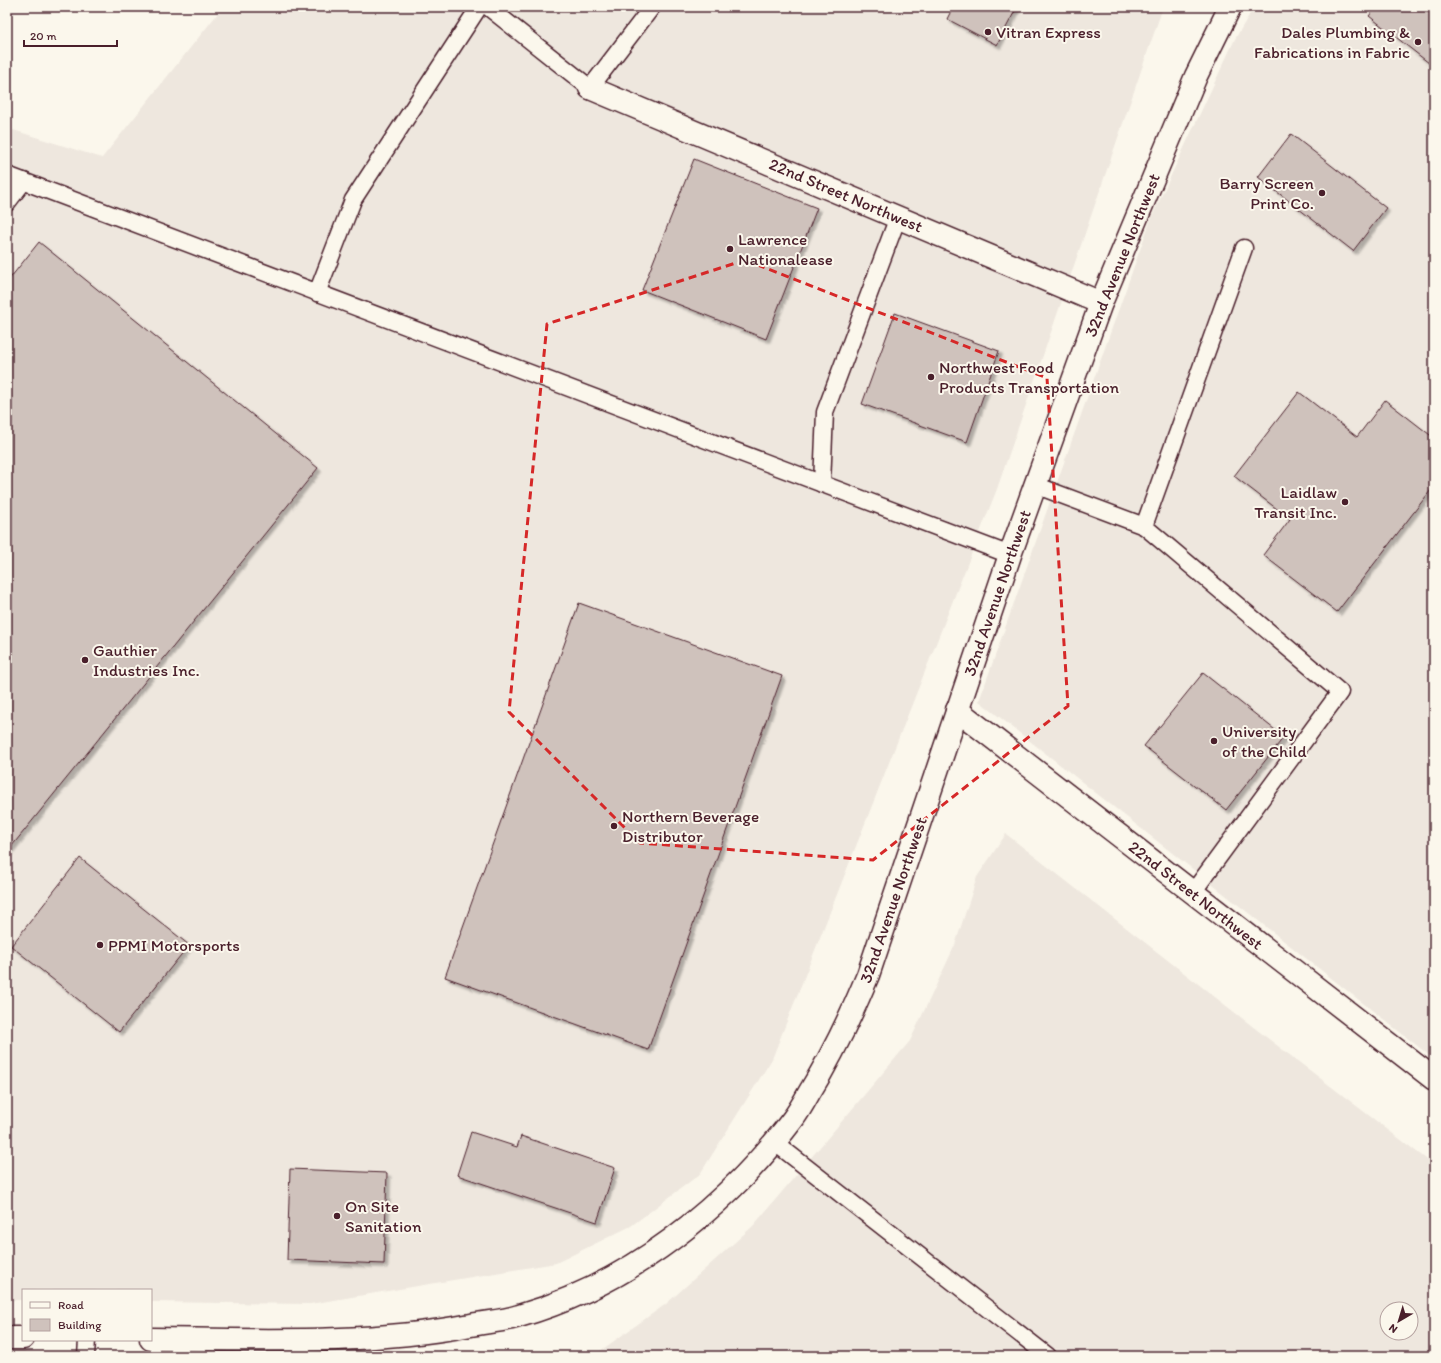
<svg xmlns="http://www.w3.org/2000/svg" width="1441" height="1363" font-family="Itim,sans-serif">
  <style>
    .built { fill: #eee7de; fill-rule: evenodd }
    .building { fill: #cfc2bc; stroke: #4a1f2b; filter: url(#shadow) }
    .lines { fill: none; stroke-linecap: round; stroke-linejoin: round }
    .lane-casing { stroke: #4a1f2b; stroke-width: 19 }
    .street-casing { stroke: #4a1f2b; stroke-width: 25 }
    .lane { stroke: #fbf7ec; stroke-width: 16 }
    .street { stroke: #fbf7ec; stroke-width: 22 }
    .marked { fill: none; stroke: #d62828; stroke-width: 3; stroke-dasharray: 8 5; stroke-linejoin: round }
    .poi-dot { fill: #4a1f2b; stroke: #fbf7ec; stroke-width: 1.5 }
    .labels { text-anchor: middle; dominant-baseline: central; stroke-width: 4; stroke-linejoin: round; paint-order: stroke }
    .poi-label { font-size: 17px; fill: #4a1f2b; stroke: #fbf7ec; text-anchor: start }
    .street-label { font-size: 17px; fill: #4a1f2b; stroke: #fbf7ec }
  </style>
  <defs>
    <filter id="shadow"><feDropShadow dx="3.5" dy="3.5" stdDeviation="1" flood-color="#0004"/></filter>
  </defs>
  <rect width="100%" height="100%" fill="#fbf7ec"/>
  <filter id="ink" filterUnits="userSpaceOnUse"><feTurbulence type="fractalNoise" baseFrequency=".025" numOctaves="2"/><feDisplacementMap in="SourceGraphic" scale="8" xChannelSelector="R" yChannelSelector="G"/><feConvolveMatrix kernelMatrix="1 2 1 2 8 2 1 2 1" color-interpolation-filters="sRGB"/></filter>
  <g filter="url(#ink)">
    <g class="built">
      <polygon points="223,7 1163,7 997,489 772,1059 700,1174 631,1226 556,1263 310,1304 151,1302 151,1290 23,1290 23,1300 7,1300 7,128 102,158"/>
      <polygon points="1254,7 1434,7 1434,1059 979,701 1152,216 1235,39"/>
      <path d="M1006,834L1270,1040L1434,1165V1356H593L666,1304L753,1226L910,1041L955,945L977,877ZM1387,1309H1411V1333H1387Z"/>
    </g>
    <g class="building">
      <polygon points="953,7 1017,7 997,45 947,19"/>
      <polygon points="1376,7 1434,7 1434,67 1369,16"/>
      <polygon points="1291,134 1386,208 1353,251 1258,177"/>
      <polygon points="694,159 817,208 766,339 642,290"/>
      <polygon points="39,242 318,468 7,852 7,282"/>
      <polygon points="895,313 999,351 967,442 862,404"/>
      <polygon points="1299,392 1357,437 1385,400 1434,438 1434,486 1337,612 1263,555 1290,519 1234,476"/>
      <polygon points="579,603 782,676 648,1050 445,977"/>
      <polygon points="1203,673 1284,737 1226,810 1144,746"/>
      <polygon points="80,858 189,945 119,1032 11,946"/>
      <polygon points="471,1132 517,1147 521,1136 615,1168 597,1222 457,1175"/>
      <polygon points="290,1169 387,1173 384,1264 287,1260"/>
    </g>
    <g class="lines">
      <g class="lane-casing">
        <g id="lane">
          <polyline points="488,7 590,88 652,7"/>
          <polyline points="7,175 1010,555"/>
          <polyline points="7,203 24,181"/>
          <polyline points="317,293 353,200 479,7"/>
          <polyline points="822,484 825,412 898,217"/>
          <polyline points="1035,485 1144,526 1244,248"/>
          <polyline points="1144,526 1340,692 1193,892"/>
          <polyline points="774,1142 1048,1356"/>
          <polyline points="86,1356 87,1340"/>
        </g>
      </g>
      <g class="street-casing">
        <g id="street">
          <polyline points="590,88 1101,303"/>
          <polyline points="957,710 1434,1079"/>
          <polyline points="7,1338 23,1338"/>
          <path d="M151,1339C258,1340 366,1345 471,1325C487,1322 504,1321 519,1316C606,1291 681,1240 744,1176C761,1158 778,1139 793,1119C799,1111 804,1102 809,1093C832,1056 851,1016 868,975L1010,555L1101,303L1196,76L1230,7"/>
        </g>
      </g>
      <use href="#lane" class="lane"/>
      <use href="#street" class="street"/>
    </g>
  </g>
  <path class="marked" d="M745,260L1047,378L1068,706L873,860L640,843L509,712L547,324Z"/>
  <g class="poi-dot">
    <circle cx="988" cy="32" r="4"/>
    <circle cx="1418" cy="42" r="4"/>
    <circle cx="1322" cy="193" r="4"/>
    <circle cx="730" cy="249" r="4"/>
    <circle cx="931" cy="377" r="4"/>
    <circle cx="1345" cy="502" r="4"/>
    <circle cx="85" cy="660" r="4"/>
    <circle cx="1214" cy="741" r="4"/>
    <circle cx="614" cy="826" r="4"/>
    <circle cx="100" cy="945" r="4"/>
    <circle cx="337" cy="1216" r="4"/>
  </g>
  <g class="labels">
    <g class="poi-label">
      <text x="996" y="32">Vitran Express</text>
      <text x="1410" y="32" text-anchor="end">Dales Plumbing &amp;<tspan x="1410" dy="20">Fabrications in Fabric</tspan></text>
      <text x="1314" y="183" text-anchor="end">Barry Screen<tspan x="1314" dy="20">Print Co.</tspan></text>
      <text x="738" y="239">Lawrence<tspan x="738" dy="20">Nationalease</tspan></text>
      <text x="939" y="367">Northwest Food<tspan x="939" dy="20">Products Transportation</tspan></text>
      <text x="1337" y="492" text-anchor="end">Laidlaw<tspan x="1337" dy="20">Transit Inc.</tspan></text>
      <text x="93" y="650">Gauthier<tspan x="93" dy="20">Industries Inc.</tspan></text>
      <text x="1222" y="731">University<tspan x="1222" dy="20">of the Child</tspan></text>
      <text x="622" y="816">Northern Beverage<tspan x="622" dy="20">Distributor</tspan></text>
      <text x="108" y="945">PPMI Motorsports</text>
      <text x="345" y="1206">On Site<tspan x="345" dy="20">Sanitation</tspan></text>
    </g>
    <g class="street-label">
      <text transform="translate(846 195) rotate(23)">22nd Street Northwest</text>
      <text transform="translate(1122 255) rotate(-68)">32nd Avenue Northwest</text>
      <text transform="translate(997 593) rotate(-71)">32nd Avenue Northwest</text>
      <text transform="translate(1196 895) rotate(38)">22nd Street Northwest</text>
      <text transform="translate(893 900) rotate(-71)">32nd Avenue Northwest</text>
    </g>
  </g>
  <rect width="1441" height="1363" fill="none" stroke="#fbf7ec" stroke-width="24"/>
  <rect x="12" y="12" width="1417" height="1339" fill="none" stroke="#4a1f2b" stroke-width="1.5" filter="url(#ink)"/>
  <rect x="22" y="1289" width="130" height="52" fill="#fbf7ec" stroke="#b4a19f"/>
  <rect x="30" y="1302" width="20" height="6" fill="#fbf7ec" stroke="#b4a19f"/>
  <text x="58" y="1309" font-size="12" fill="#4a1f2b">Road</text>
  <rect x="30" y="1319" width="20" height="12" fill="#cfc2bc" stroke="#b4a19f"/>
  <text x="58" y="1329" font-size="12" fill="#4a1f2b">Building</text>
  <g transform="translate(1399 1321) rotate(218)"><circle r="19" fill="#fbf7ec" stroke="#b4a19f"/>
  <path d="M0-3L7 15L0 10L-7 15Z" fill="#4a1f2b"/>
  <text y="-6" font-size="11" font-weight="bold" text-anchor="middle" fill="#4a1f2b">N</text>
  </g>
  <path d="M24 40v6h93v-6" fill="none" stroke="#4a1f2b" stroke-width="2"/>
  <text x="30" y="40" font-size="12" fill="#4a1f2b" stroke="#fbf7ec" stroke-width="3" paint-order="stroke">20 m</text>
</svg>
